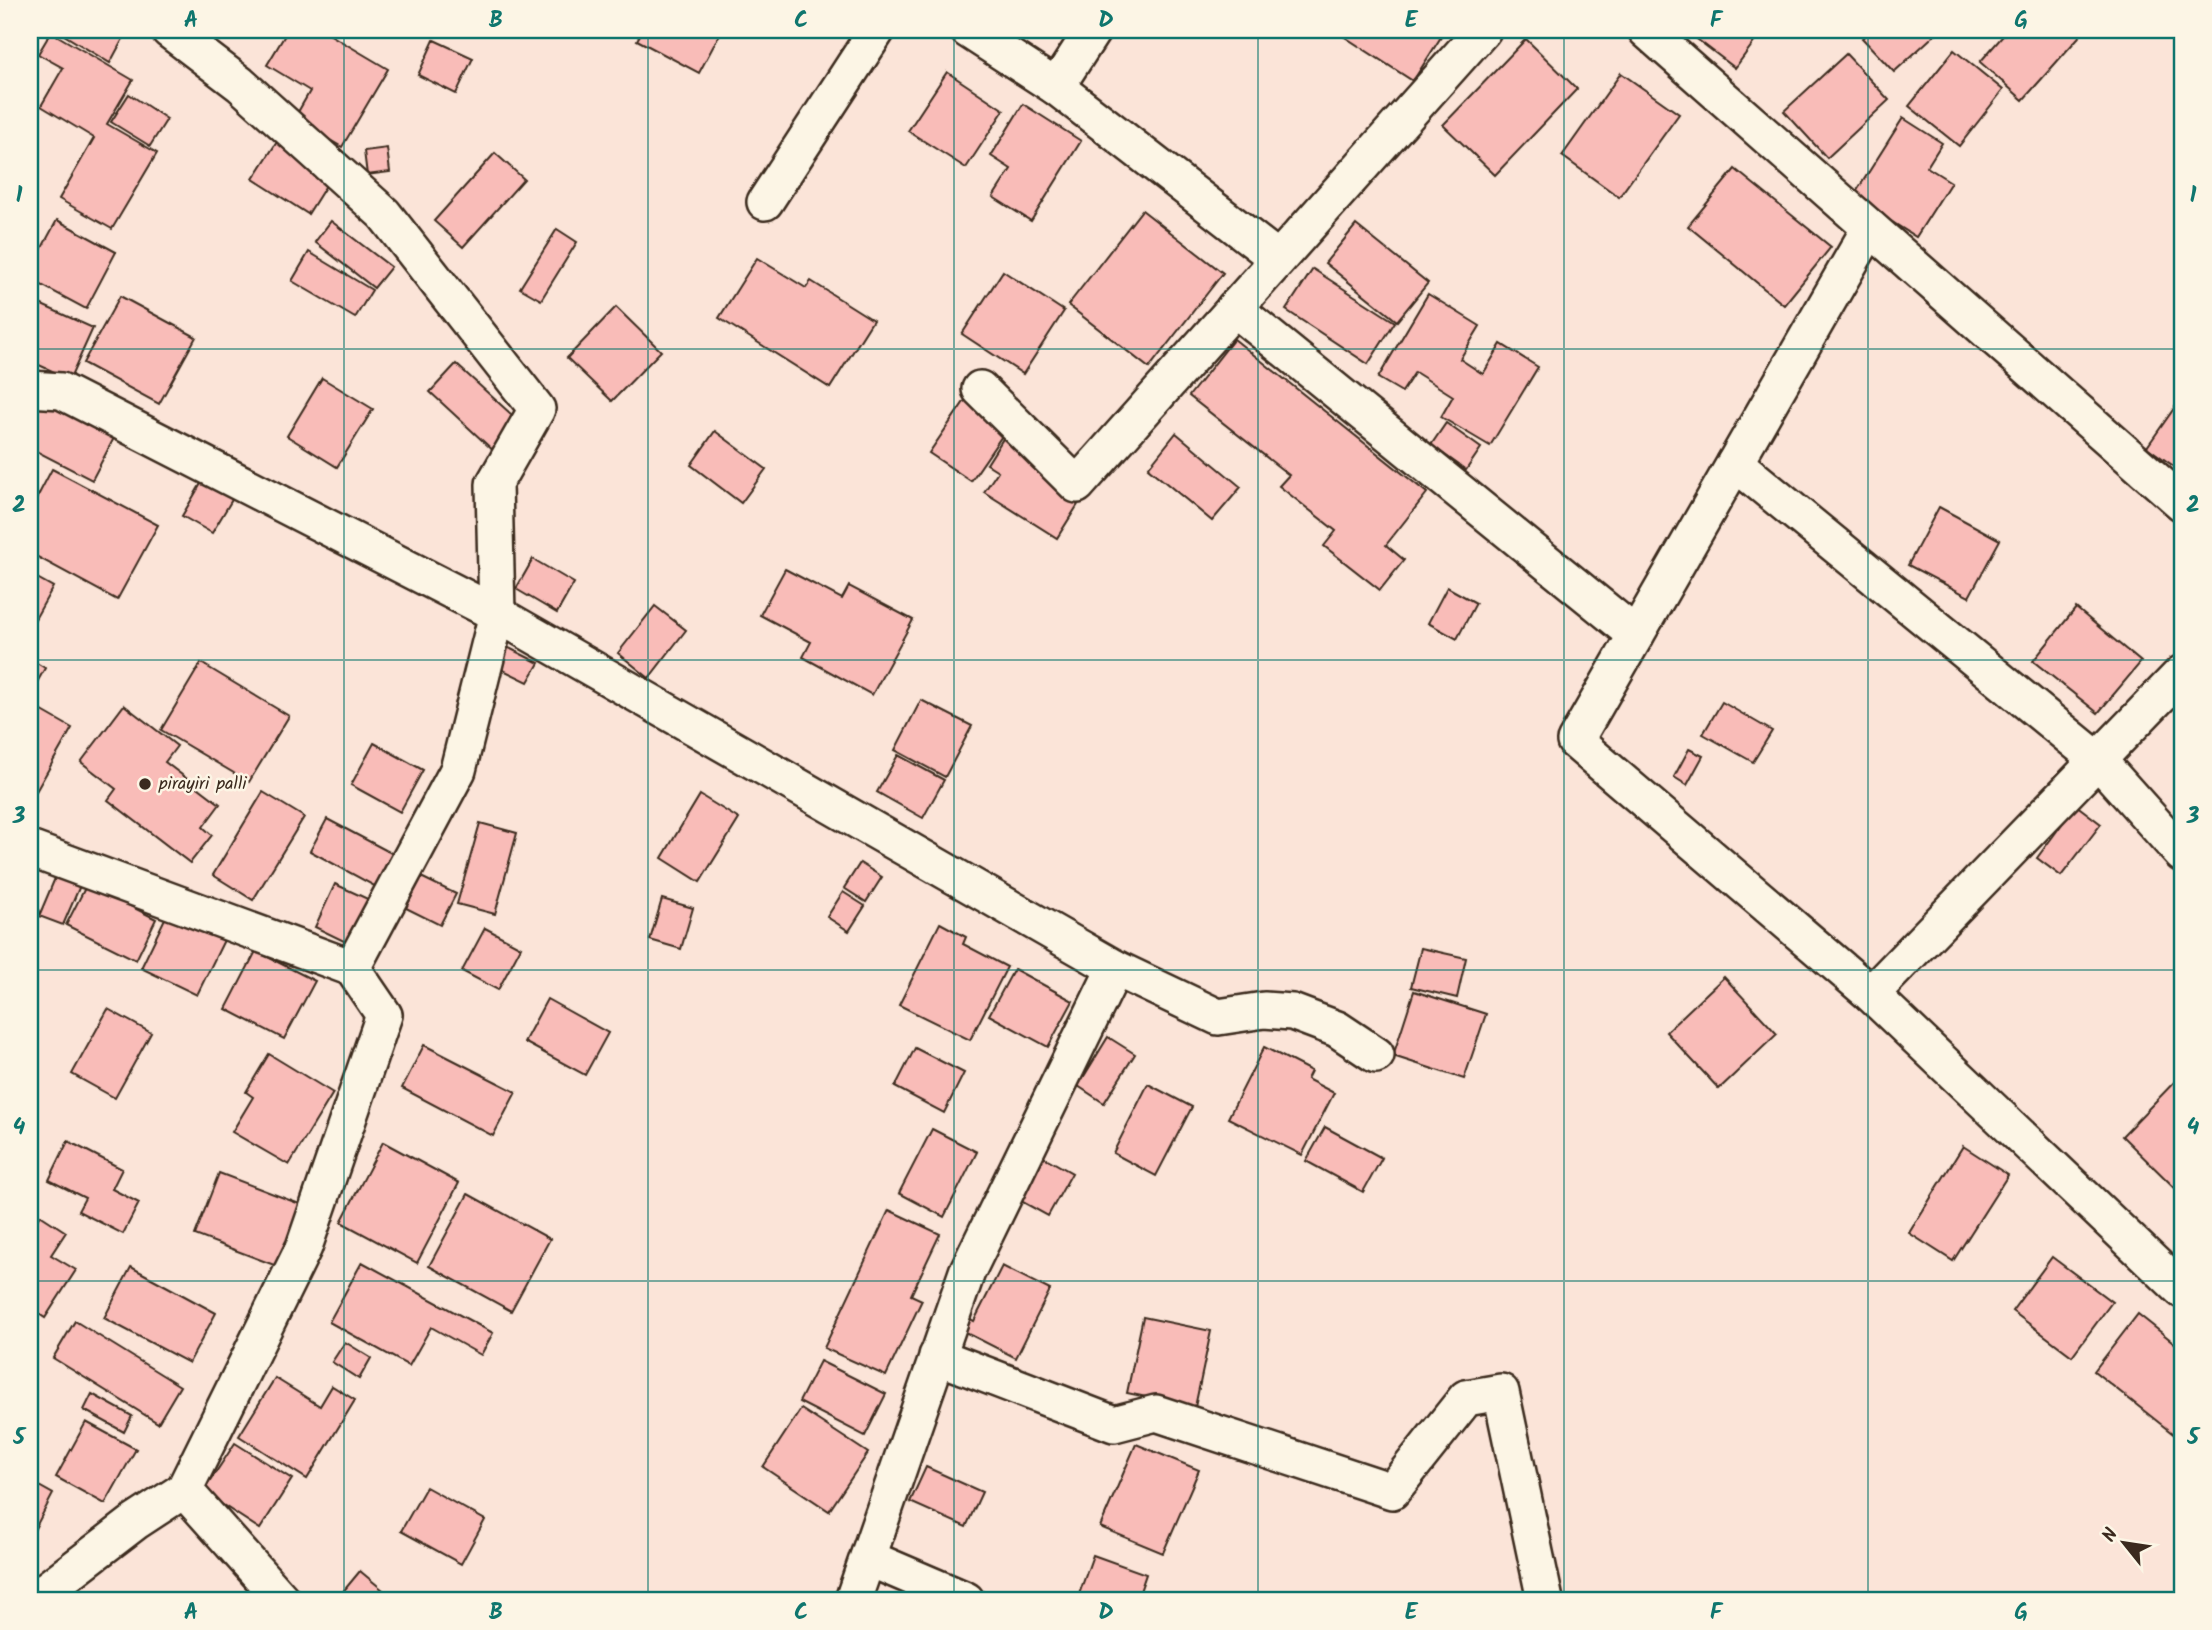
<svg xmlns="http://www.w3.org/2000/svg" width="2212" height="1630" font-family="Kalam,sans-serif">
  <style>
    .building { fill: #f9bcb8; stroke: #3b2a1e; stroke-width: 2 }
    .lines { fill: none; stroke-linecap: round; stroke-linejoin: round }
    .street-casing { stroke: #3b2a1e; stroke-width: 40 }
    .street { stroke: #fcf5e5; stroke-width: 35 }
    .grid { fill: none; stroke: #0f766e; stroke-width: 2; stroke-opacity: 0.55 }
    .poi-dot { fill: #3b2a1e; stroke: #fcf5e5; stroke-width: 2.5 }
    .labels { text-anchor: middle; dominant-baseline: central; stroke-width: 5; stroke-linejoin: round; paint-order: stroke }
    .poi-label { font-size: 18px; fill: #3b2a1e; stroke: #fcf5e5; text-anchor: start }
    .neatline { fill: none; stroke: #0f766e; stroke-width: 2.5 }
    .grid-label { font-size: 23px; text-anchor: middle; font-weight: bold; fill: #0f766e }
  </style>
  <rect width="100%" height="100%" fill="#fbe4d8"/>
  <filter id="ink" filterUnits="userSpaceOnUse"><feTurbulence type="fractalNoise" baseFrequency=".0143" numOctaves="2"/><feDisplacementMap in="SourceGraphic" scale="14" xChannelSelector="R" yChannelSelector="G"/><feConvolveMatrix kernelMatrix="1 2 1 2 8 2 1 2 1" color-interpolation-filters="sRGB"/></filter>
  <g filter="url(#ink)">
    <g class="building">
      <polygon points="56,30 111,30 124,37 110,63"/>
      <polygon points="288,30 322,30 388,69 342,147 294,119 310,91 267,65"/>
      <polygon points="643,30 722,30 699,73 637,40"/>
      <polygon points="1334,30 1429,30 1441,37 1413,81"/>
      <polygon points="1685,30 1763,30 1735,68"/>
      <polygon points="1871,30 1940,30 1894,72 1862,38"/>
      <polygon points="2008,30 2085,30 2023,100 1980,62"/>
      <polygon points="51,32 133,80 107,124 157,153 112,229 59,199 94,138 41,106 63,68 38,54"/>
      <polygon points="1526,39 1577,89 1495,175 1443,125"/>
      <polygon points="434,40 473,58 456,94 418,75"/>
      <polygon points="1954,50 2003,90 1959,146 1909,106"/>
      <polygon points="1846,54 1889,100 1827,158 1784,111"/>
      <polygon points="947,72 1004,110 966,168 908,131"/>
      <polygon points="1621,73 1679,114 1619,197 1562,156"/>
      <polygon points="129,94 167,119 150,146 111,122"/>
      <polygon points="1023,104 1081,141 1031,221 993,197 1011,169 991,156"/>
      <polygon points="1903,118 1942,143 1927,167 1951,182 1916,237 1853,197"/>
      <polygon points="286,128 340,163 308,214 253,179"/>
      <polygon points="387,148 390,172 367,175 364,151"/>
      <polygon points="495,153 524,179 463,247 434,221"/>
      <polygon points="1735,169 1831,247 1784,305 1688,226"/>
      <polygon points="1142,210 1223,273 1149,368 1068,305"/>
      <polygon points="57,220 116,252 86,309 30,279 30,270"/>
      <polygon points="331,221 391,267 374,288 315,242"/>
      <polygon points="1356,225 1428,283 1397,321 1325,263"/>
      <polygon points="557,229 577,242 541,300 520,288"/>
      <polygon points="309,252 372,290 355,318 292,281"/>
      <polygon points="757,258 806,288 811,281 873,320 830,388 719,318"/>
      <polygon points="1313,269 1395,322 1368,364 1286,310"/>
      <polygon points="1003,271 1064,311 1023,374 962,334"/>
      <polygon points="1428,294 1480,326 1460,359 1483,374 1501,344 1538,367 1490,446 1441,417 1453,396 1415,372 1402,392 1378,378"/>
      <polygon points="120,296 196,337 159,404 83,363"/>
      <polygon points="33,301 93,328 70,379 30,361 30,308"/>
      <polygon points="616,307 661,351 612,401 567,358"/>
      <polygon points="1234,339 1427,493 1386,545 1404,560 1380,590 1324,546 1336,531 1279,486 1289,475 1189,396"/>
      <polygon points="456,364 523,425 497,454 430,392"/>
      <polygon points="47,377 125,417 92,480 30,448 30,409"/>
      <polygon points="322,378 373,409 337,467 287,436"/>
      <polygon points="968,396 1010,424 971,481 929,453"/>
      <polygon points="2182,397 2182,472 2147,447"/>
      <polygon points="1446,423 1481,448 1466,470 1431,445"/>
      <polygon points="715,431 766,469 741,503 691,465"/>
      <polygon points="1176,433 1241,487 1212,521 1148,468"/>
      <polygon points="1006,434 1089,487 1057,538 984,492 998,471 987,464"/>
      <polygon points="52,469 158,525 117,600 30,553 30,511"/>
      <polygon points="209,470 239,488 212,533 182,516"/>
      <polygon points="1939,507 2000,540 1969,597 1908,565"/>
      <polygon points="533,559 574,583 557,613 516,589"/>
      <polygon points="785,569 842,599 849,586 913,620 872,695 803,657 811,642 760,615"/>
      <polygon points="30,574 53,587 30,628"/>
      <polygon points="1447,587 1476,603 1457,639 1428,623"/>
      <polygon points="655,606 686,630 649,678 618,653"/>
      <polygon points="2076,608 2141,662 2098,713 2033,661"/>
      <polygon points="505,646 539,663 528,682 495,666"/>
      <polygon points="30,659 45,668 30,695"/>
      <polygon points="201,663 289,716 249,782 161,730"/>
      <polygon points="921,700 972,726 945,777 895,750"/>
      <polygon points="1722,702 1772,731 1753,762 1703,734"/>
      <polygon points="30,704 72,728 30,802"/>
      <polygon points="124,705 177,746 165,762 220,804 203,827 212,835 190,863 108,800 116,789 81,762"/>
      <polygon points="374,743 423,770 400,812 351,785"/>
      <polygon points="1689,749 1703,756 1687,785 1674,777"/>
      <polygon points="898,755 944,780 923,818 877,792"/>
      <polygon points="263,792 304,817 253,900 213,875"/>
      <polygon points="700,795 739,819 700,882 662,858"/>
      <polygon points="2076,805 2101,824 2061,876 2037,858"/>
      <polygon points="327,819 395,855 378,888 310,851"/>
      <polygon points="480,823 517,833 495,914 457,904"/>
      <polygon points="860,863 882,877 866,902 844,888"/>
      <polygon points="58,871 82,881 63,925 39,916"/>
      <polygon points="421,877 456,894 440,925 406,908"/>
      <polygon points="87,884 156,919 136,960 66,925"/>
      <polygon points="335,884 372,901 352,945 315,927"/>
      <polygon points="843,892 865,906 849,931 827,917"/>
      <polygon points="662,899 693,908 681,949 650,940"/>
      <polygon points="171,906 227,934 197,995 141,968"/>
      <polygon points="940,923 966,937 963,944 1007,967 970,1040 899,1005"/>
      <polygon points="485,928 521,947 498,990 462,971"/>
      <polygon points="1421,948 1466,958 1457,998 1411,987"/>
      <polygon points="256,951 315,981 284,1039 226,1009"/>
      <polygon points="1014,969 1073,1001 1048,1047 989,1015"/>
      <polygon points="1724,977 1777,1034 1719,1089 1666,1032"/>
      <polygon points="1414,991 1486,1014 1464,1079 1393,1056"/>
      <polygon points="547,999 608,1033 585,1075 524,1042"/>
      <polygon points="108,1009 151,1033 115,1098 72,1074"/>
      <polygon points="1108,1037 1135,1054 1104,1103 1078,1086"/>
      <polygon points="424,1045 516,1092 493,1136 402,1088"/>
      <polygon points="1264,1047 1311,1071 1307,1079 1334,1093 1302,1155 1228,1118"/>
      <polygon points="915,1048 964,1073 944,1113 895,1087"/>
      <polygon points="269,1054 333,1093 289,1165 232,1132 253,1097 246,1092"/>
      <polygon points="2182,1074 2182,1195 2122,1136"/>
      <polygon points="1148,1084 1192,1107 1156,1176 1113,1153"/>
      <polygon points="1325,1127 1382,1158 1363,1192 1306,1161"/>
      <polygon points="932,1129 977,1152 944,1217 899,1193"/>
      <polygon points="68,1141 122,1169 112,1189 139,1203 123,1234 78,1211 85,1198 49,1180"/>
      <polygon points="383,1142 459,1183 417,1263 341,1222"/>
      <polygon points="1963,1146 2008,1175 1953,1261 1909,1233"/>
      <polygon points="1035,1152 1072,1173 1048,1216 1010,1195"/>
      <polygon points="219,1173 305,1206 282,1268 195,1235"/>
      <polygon points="468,1194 550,1239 511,1311 429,1266"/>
      <polygon points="889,1210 940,1234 911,1295 922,1300 886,1376 824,1348"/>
      <polygon points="40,1215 66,1232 51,1255 76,1270 45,1318 30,1308 30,1231"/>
      <polygon points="2052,1257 2112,1302 2072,1356 2012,1311"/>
      <polygon points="362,1262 493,1333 481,1355 431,1327 409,1366 329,1322"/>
      <polygon points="1002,1266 1050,1290 1016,1358 961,1330 967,1317 974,1321"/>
      <polygon points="131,1267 216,1313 189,1363 104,1318"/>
      <polygon points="2138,1314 2182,1349 2182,1441 2094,1371"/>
      <polygon points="1143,1317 1211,1331 1195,1407 1127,1393"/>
      <polygon points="75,1321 180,1386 158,1423 53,1358"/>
      <polygon points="345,1342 371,1358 359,1379 332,1362"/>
      <polygon points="820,1361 886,1394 865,1436 799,1402"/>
      <polygon points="275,1378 320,1406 332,1386 355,1400 307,1479 239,1436"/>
      <polygon points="92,1394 132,1416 124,1432 84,1410"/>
      <polygon points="801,1409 868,1453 829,1511 763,1467"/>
      <polygon points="86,1422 136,1449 105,1504 56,1477"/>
      <polygon points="235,1443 292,1479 260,1529 203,1492"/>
      <polygon points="1136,1444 1199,1470 1163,1553 1100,1527"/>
      <polygon points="926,1467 982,1492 966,1527 910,1502"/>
      <polygon points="30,1481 53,1494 30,1538"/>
      <polygon points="426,1487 485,1520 461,1564 401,1531"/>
      <polygon points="1093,1555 1146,1574 1137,1600 1077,1600"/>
      <polygon points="360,1571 395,1600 336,1600"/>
    </g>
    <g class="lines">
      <g class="street-casing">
        <g id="street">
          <polyline points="968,30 1056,87 1278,259"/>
          <polyline points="1646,30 2182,503"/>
          <polyline points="1056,87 1093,30"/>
          <polyline points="765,202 877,30"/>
          <polyline points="1234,308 1636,635 1575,741 1871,994"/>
          <polyline points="30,389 61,391 497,614 1115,968 1218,1017 1264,1010 1292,1012 1337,1029 1376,1055"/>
          <polyline points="980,389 1077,485 1483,30"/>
          <polyline points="1735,463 2098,760 2182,854"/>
          <polyline points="1636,635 1870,228"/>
          <polyline points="2182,673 1871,994 2182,1290"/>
          <polyline points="30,849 352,968 458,770 497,614 494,484 537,409 384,214 240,84 169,30"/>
          <polyline points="937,1356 1114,1424 1156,1413 1392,1491 1466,1398 1501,1392 1545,1600"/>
          <polyline points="868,1558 966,1600"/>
          <polyline points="30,1591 41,1594 135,1522 184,1490"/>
          <polyline points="282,1600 184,1490 304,1247 384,1015 352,968"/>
          <polyline points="853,1600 967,1272 1115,968"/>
        </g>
      </g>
      <use href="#street" class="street"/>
    </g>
  </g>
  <path class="grid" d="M344,30V1600M648,30V1600M954,30V1600M1258,30V1600M1564,30V1600M1868,30V1600M30,349H2182M30,660H2182M30,970H2182M30,1281H2182"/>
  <circle class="poi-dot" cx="145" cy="784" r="7"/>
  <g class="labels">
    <g class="poi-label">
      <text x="159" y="784">pirayiri palli</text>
    </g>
  </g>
  <rect width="2212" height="1630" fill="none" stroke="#fcf5e5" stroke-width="77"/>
  <g transform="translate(2124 1543) rotate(300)" stroke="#fcf5e5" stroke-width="5" paint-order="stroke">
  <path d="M0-5L12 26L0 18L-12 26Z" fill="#3b2a1e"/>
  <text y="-10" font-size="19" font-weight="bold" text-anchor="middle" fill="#3b2a1e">N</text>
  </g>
  <rect x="38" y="38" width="2136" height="1554" class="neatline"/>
  <g class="grid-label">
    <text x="191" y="27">A</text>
    <text x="496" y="27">B</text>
    <text x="801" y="27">C</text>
    <text x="1106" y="27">D</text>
    <text x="1411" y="27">E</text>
    <text x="1716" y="27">F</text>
    <text x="2021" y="27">G</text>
    <text x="19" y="202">1</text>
    <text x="2193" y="202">1</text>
    <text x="19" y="512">2</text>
    <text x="2193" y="512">2</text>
    <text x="19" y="823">3</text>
    <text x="2193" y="823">3</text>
    <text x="19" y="1134">4</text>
    <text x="2193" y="1134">4</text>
    <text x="19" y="1444">5</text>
    <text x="2193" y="1444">5</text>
    <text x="191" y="1619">A</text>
    <text x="496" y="1619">B</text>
    <text x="801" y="1619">C</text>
    <text x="1106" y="1619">D</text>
    <text x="1411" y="1619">E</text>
    <text x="1716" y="1619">F</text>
    <text x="2021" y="1619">G</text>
  </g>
</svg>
